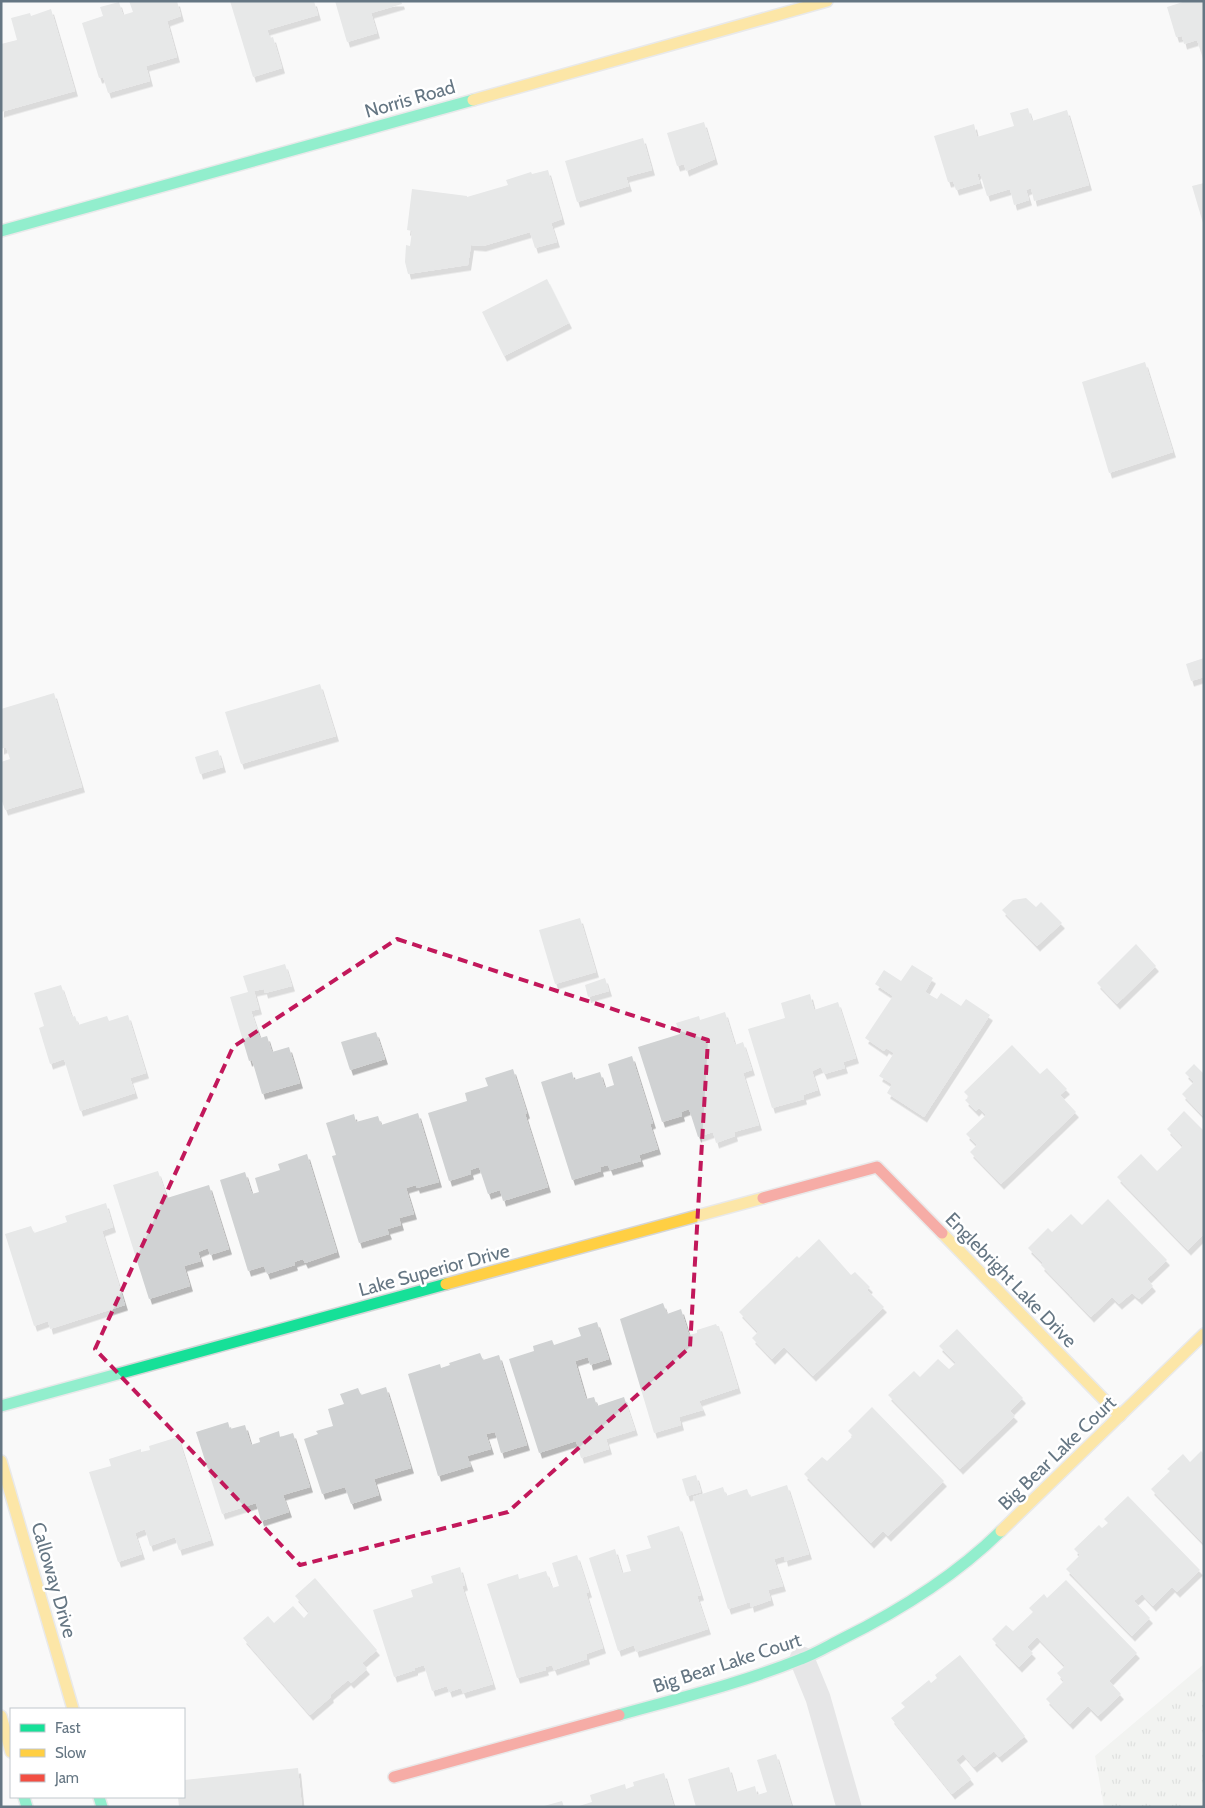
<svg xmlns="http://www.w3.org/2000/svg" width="1205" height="1808" font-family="Cabin,sans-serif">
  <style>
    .grass { fill: url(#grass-tufts) }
    .building { fill: #d0d2d3; filter: url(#shadow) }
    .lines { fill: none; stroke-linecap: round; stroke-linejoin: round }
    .fast-casing { stroke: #d5d6d7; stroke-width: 14 }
    .slow-casing { stroke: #d5d6d7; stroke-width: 14 }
    .jam-casing { stroke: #d5d6d7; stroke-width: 14 }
    .street { stroke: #cecfd0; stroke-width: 25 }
    .fast { stroke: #16e098; stroke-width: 11 }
    .slow { stroke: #ffcf43; stroke-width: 11 }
    .jam { stroke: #f24e42; stroke-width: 11 }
    .marked { fill: none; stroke: #c2185b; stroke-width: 4; stroke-dasharray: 10 6; stroke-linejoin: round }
    .labels { text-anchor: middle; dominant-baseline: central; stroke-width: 5; stroke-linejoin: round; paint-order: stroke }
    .street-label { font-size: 19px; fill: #657683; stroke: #fff }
  </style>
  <defs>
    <pattern id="grass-tufts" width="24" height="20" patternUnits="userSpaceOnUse" patternTransform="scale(1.25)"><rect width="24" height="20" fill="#e8ebe6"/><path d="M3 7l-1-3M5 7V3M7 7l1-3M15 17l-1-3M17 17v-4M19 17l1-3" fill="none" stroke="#c0c3c0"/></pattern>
    <filter id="shadow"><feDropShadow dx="3" dy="5.5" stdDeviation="0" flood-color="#0004"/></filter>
  </defs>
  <rect width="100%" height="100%" fill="#f9f9f9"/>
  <polygon class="grass" points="1204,1664 1204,1807 1104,1807 1095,1756"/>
  <g class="building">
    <polygon points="129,1 177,1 181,16 167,21 177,57 146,66 150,81 108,93 103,77 99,78 82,23 103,16 100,7 119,2 123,15 133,12"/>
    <polygon points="230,1 314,1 318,15 267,30 270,38 273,37 282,68 253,77"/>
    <polygon points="335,1 401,1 402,4 371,13 377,33 347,42"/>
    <polygon points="1186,1 1204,1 1204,62 1197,40 1184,44 1182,36 1176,37 1167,7"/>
    <polygon points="51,9 75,91 1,112 1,44 17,40 11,18 30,13 31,16"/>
    <polygon points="1028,108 1032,121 1067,110 1089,185 1034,201 1031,188 1026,190 1029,200 1014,205 1010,189 987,196 980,173 977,174 980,183 956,190 953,181 948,182 934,136 974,124 977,137 1014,126 1010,113"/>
    <polygon points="704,122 715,159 686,171 684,164 677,166 667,133"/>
    <polygon points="643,138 652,170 626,177 629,186 577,202 565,161"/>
    <polygon points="548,170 562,219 551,223 557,242 535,248 530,232 483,246 471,245 468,265 408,274 405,262 406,245 410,246 412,231 407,230 412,189 467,196 467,197 508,185 506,180 531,172 532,174"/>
    <polygon points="1204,183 1204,223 1203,223 1192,186"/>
    <polygon points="547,279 569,323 504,356 482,312"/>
    <polygon points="1145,362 1173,452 1109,473 1082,382"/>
    <polygon points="1204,658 1204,677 1191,681 1186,664"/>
    <polygon points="320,684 336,736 241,764 225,712"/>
    <polygon points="54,693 82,787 5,810 1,798 1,762 10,759 6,747 1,749 1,709"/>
    <polygon points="218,750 223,767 200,774 195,757"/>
    <polygon points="1026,898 1036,907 1041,902 1062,923 1037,946 1002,910 1013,900"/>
    <polygon points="580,918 596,972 555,984 539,930"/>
    <polygon points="1136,944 1156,966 1117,1004 1097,983"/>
    <polygon points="285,964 292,986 265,993 264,989 254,991 259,1009 251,1011 260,1038 267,1036 272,1052 289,1047 300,1083 262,1094 252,1060 249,1061 230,997 248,992 243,976"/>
    <polygon points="912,965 933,978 925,992 937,999 941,993 961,1006 966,999 990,1015 924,1117 887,1093 892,1084 879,1076 894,1053 886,1048 884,1051 865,1038 893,996 875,984 884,970 901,981"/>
    <polygon points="605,978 609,991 588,997 585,985"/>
    <polygon points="61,985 72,1017 75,1016 78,1025 107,1016 109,1021 128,1015 146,1073 130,1078 135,1093 80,1111 64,1059 50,1064 39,1028 44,1026 34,993"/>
    <polygon points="810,994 814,1010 838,1002 856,1058 843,1062 845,1068 824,1074 821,1067 812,1071 818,1090 803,1095 804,1099 772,1108 748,1029 785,1018 781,1003"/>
    <polygon points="725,1012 735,1045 743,1042 752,1070 743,1073 759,1125 734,1132 735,1136 716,1143 713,1132 698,1137 689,1109 681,1112 682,1116 662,1122 638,1047 680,1034 676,1023 699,1016 700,1020"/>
    <polygon points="376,1032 385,1059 350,1070 341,1042"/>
    <polygon points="1012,1045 1040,1074 1047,1068 1067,1089 1060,1095 1076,1112 1001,1184 970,1152 977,1145 966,1134 986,1115 979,1108 976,1111 965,1100 969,1097 964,1092"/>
    <polygon points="632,1056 653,1123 650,1124 658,1149 639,1155 641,1161 610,1170 608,1165 600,1167 601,1171 572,1180 541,1082 572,1072 574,1080 600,1072 605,1088 614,1085 608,1064"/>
    <polygon points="1194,1064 1204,1074 1204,1117 1182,1094 1194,1082 1185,1073"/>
    <polygon points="513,1069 527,1113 525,1114 548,1187 503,1201 500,1190 488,1194 479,1167 470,1170 471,1174 449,1181 428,1113 467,1101 465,1093 488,1086 485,1078"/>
    <polygon points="1184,1111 1204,1131 1204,1234 1188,1250 1117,1177 1141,1154 1157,1171 1183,1146 1167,1129"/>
    <polygon points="418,1113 439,1182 417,1188 416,1185 406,1188 414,1214 399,1218 401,1225 387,1229 389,1234 359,1243 332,1156 336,1155 326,1123 354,1114 356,1122 378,1116 381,1125"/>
    <polygon points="307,1154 337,1252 305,1263 303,1259 294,1262 295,1265 267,1274 264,1266 248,1271 220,1180 245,1172 252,1194 259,1192 255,1178 280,1170 278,1164"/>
    <polygon points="158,1171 167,1198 209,1185 229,1249 210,1255 208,1248 198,1252 201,1261 184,1266 190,1286 149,1299 113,1185"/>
    <polygon points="1108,1199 1167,1260 1147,1279 1153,1286 1139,1299 1132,1293 1119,1304 1112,1297 1091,1317 1041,1265 1043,1263 1028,1248 1048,1228 1052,1232 1071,1214 1082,1225"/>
    <polygon points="106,1203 113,1227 102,1231 125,1305 50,1329 48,1321 34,1326 5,1234 31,1226 34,1233 67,1222 65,1216"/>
    <polygon points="819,1239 851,1275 855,1272 870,1287 867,1290 884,1307 813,1376 784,1347 772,1359 752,1338 758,1332 739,1312 797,1256 799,1258"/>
    <polygon points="663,1303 667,1314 681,1309 689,1335 697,1333 697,1330 716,1324 717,1326 719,1326 738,1388 699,1401 703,1410 679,1417 681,1425 654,1433 620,1319"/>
    <polygon points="597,1322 609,1359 590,1365 588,1357 575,1361 586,1399 594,1397 597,1406 624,1397 635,1430 606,1439 609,1449 581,1458 576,1441 539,1453 509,1359 534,1351 533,1346 552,1340 554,1345 581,1336 578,1328"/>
    <polygon points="957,1329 1023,1398 1010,1411 1015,1416 960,1469 888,1395 914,1371 920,1377 938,1359 949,1369 956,1363 939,1346"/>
    <polygon points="480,1353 483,1360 499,1355 527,1445 501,1453 495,1432 486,1434 491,1449 467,1456 471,1466 438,1476 408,1374 440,1364 441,1368 450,1365 449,1363"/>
    <polygon points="386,1387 411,1468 374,1479 379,1495 351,1504 345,1487 322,1494 304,1439 318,1434 316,1431 333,1426 328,1409 344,1404 340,1394 358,1388 361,1395"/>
    <polygon points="872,1407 944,1481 888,1536 883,1531 871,1543 804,1474 822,1457 827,1461 853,1436 848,1431"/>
    <polygon points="228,1422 230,1429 245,1425 251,1445 260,1442 259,1438 279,1431 280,1437 293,1433 310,1487 283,1495 289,1512 261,1521 256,1503 222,1514 196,1432"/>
    <polygon points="178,1437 211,1540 179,1550 175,1537 150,1546 145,1529 135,1533 142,1554 118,1562 89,1472 111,1466 109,1459 141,1449 141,1452 150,1450 149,1446"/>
    <polygon points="1201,1451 1204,1454 1204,1544 1151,1489 1170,1471 1167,1469 1183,1454 1190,1462"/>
    <polygon points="696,1475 701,1492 687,1496 682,1479"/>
    <polygon points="787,1485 809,1554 785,1561 784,1556 774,1559 783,1586 768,1590 771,1600 751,1607 750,1602 728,1609 693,1497 723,1487 726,1496 747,1489 750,1497"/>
    <polygon points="1128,1496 1200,1570 1177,1592 1172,1587 1153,1606 1142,1594 1134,1601 1150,1618 1132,1636 1066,1569 1080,1555 1074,1549 1099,1525 1102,1528 1108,1523 1104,1519"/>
    <polygon points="679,1526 701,1595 697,1596 708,1629 636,1652 634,1645 618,1651 589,1558 615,1549 622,1573 631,1571 626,1555 651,1548 647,1536"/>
    <polygon points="577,1555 589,1592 586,1593 603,1648 586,1654 587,1659 554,1670 552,1665 545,1667 546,1670 517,1678 487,1584 518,1574 519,1579 546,1571 552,1588 559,1586 552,1563"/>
    <polygon points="460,1567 465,1585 462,1586 493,1684 463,1693 461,1688 449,1692 447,1686 432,1691 424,1665 415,1668 415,1670 394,1677 373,1610 413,1597 411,1590 433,1583 431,1576"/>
    <polygon points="315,1578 377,1650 362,1663 367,1669 351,1683 348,1680 330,1695 331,1697 310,1715 243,1638 268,1616 274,1623 293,1606 304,1618 309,1612 295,1596"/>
    <polygon points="1066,1580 1137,1653 1109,1681 1121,1694 1098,1716 1088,1706 1070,1724 1046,1699 1064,1681 1057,1673 1065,1666 1037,1637 1027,1647 1033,1653 1019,1667 992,1639 1006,1625 1013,1631 1033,1612 1029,1608 1044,1594 1047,1598"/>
    <polygon points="960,1655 1025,1736 999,1757 994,1751 974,1767 963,1754 956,1760 971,1779 952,1794 891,1718 905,1707 901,1703 929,1680 931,1683 937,1678 935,1675"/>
    <polygon points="776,1754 792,1807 696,1807 688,1779 729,1767 736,1792 755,1786 757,1795 767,1792 757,1760"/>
    <polygon points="298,1768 302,1807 179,1807 178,1797 184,1797 184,1780"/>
    <polygon points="664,1773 674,1807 576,1807 592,1802 590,1795 625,1784 626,1789 634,1786 633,1782"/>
    <polygon points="562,1801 564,1807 544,1807 544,1806"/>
  </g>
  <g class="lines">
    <g class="fast-casing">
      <g id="fast">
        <polyline points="1,231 473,100"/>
        <polyline points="1,1406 446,1284"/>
        <path d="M619,1715C680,1698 742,1683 801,1659C815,1654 828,1646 842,1639C899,1611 955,1576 1001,1531"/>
        <polyline points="24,1797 27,1807"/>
        <polyline points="99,1797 102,1807"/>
      </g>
    </g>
    <g class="slow-casing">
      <g id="slow">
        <polyline points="473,100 827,1"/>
        <polyline points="942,1233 1120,1416"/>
        <polyline points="446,1284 763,1198"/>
        <polyline points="1,1461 73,1709"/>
        <polyline points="1001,1531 1204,1334"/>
        <polyline points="1,1716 11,1752"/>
      </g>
    </g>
    <g class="jam-casing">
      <g id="jam">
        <polyline points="763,1198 877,1167 942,1233"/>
        <polyline points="394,1777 619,1715"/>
      </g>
    </g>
    <polyline class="street" points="802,1659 818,1698 849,1807"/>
    <use href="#fast" class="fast"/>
    <use href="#slow" class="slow"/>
    <use href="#jam" class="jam"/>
  </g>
  <path d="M0 0H1205V1808H0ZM397,939L708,1040L690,1347L508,1512L300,1565L95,1349L233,1047Z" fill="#f9f9f9" fill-opacity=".55" fill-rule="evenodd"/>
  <path class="marked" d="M397,939L708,1040L690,1347L508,1512L300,1565L95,1349L233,1047Z"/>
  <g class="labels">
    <g class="street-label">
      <text transform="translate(410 99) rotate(-16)">Norris Road</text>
      <text transform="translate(434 1270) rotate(-15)">Lake Superior Drive</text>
      <text transform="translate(1011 1280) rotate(46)">Englebright Lake Drive</text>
      <text transform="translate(1057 1453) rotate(-44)">Big Bear Lake Court</text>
      <text transform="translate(54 1580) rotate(74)">Calloway Drive</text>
      <text transform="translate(727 1663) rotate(-18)">Big Bear Lake Court</text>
    </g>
  </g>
  <rect width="1205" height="1808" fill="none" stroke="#657683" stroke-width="5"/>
  <rect x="10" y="1708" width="175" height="90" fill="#ffffff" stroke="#c1c8cd"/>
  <rect x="20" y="1724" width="25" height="8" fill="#16e098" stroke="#c1c8cd"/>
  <text x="55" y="1733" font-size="15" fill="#657683">Fast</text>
  <rect x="20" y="1749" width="25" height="8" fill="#ffcf43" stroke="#c1c8cd"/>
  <text x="55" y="1758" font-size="15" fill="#657683">Slow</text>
  <rect x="20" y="1774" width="25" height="8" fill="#f24e42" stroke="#c1c8cd"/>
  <text x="55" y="1783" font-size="15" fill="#657683">Jam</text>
</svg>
